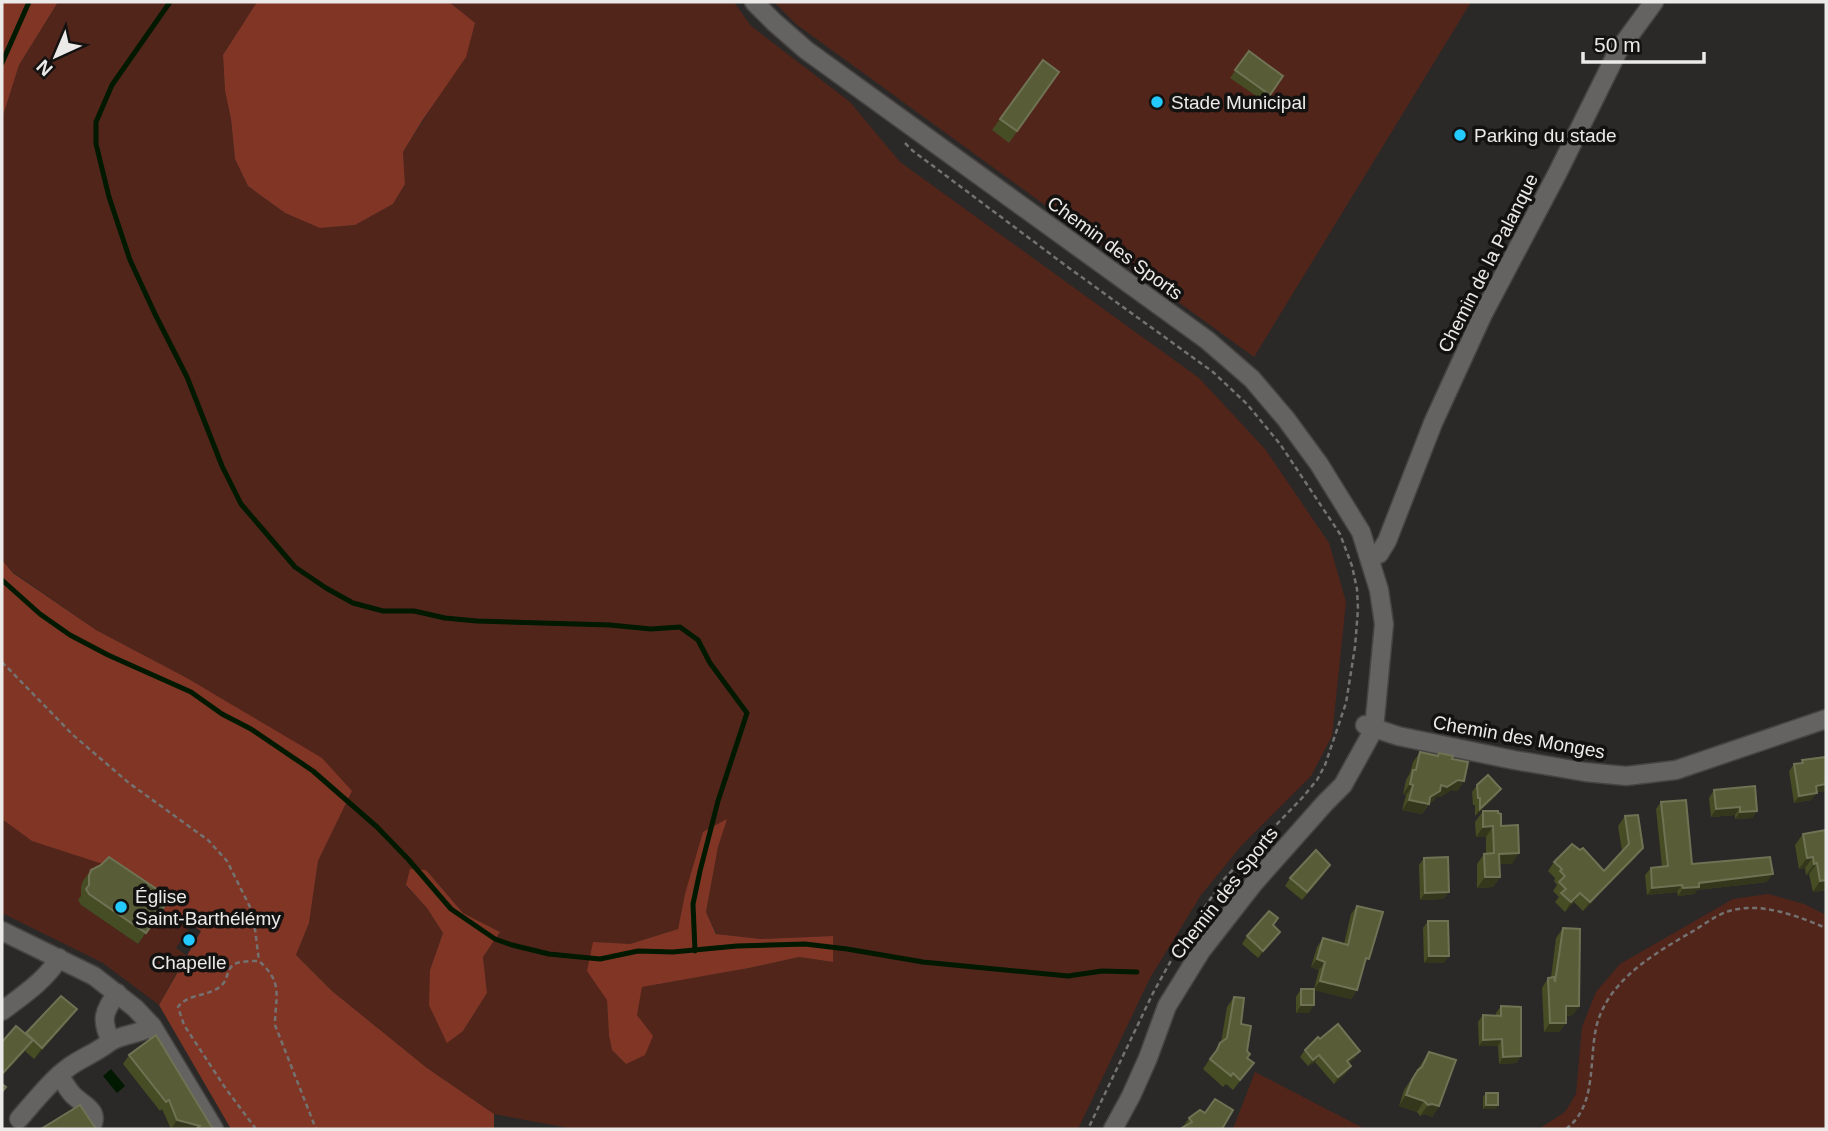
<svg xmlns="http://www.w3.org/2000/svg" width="1828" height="1131" font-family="Helvetica,sans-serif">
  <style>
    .green { fill: #52251b; fill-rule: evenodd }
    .forest { fill: #813525 }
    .water { fill: #001900 }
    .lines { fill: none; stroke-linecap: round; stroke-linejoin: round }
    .stream { stroke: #001900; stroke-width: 5 }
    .minor-casing { stroke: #464442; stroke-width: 21 }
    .path { stroke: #747270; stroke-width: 2.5; stroke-dasharray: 5 3.5; stroke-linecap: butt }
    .minor { stroke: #646362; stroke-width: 18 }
    .wall { fill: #464c23 }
    .shaded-wall { fill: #34371c }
    .building { fill: #585d38; stroke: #6f7354; stroke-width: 2 }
    .poi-dot { fill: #24c9fe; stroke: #131211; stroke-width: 2.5 }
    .labels { text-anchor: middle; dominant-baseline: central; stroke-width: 7; stroke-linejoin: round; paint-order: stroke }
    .poi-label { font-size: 19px; fill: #ebeae8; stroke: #131211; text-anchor: start }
    .street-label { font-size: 19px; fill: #ebeae8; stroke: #131211 }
  </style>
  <rect width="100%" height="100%" fill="#2b2927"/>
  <g class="green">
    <path d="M58,2H257L223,55L225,91L231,119L235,159L248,186L285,213L321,228L355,225L393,204L405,184L403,152L442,91L475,24L449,2H734L751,26L850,102L900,162L1199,378L1265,449L1329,543L1346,602L1332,736L1311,776L1241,846L1201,895L1150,978L1078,1129H574L494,1114L427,1068L332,991L296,955L309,923L318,861L352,791L242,711L187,678L96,630L13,572L2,560V119L19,65ZM726,820L718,847L706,912L717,934L761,939L833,936L832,962L799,957L749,968L642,987L626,1064L612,1050L609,1036L607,1000L630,944L678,929L685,894ZM426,870L463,913L500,932L483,957L487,993L463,1031L430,970L443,933L427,908L406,886Z"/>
    <polygon points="774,2 1471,2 1254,357 796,24"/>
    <polygon points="2,799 120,858 83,894 79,901 81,905 138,944 162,909 189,928 176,948 186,955 159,1005 103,963 2,913"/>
    <polygon points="1768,894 1804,904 1826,915 1826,1129 1539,1129 1565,1112 1576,1094 1582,1027 1596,992 1620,964 1733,899"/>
    <polygon points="1255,1072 1361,1127 1365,1129 1233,1129"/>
  </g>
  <g class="forest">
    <polygon points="2,2 58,2 19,65 2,119"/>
    <polygon points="257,2 449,2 475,23 466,57 422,121 403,152 405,184 393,204 355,225 320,228 285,213 248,186 235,159 231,119 225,91 223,55"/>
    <polygon points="2,560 13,573 96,630 187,678 322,758 352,791 318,861 309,923 296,955 332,991 427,1068 494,1114 494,1129 231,1129 159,1005 201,931 192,925 189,928 109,873 112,867 32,841 2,819"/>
    <polygon points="727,819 718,847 706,912 716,934 761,939 833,936 833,962 799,957 749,968 642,987 637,1015 653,1036 645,1055 626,1064 612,1050 609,1036 607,1000 587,971 593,942 630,944 678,929 685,894 703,832"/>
    <polygon points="410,869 426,870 463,913 500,932 483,957 487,993 463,1031 447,1043 429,1005 430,970 443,933 427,908 406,885"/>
  </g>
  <polygon class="water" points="111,1069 125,1086 117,1093 103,1076"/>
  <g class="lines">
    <g class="stream">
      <polyline points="170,2 112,85 96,122 96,144 109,197 130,260 155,314 187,377 222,466 241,504 295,567 326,588 353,603 383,611 414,611 445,618 477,621 610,625 651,629 680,627 698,640 710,663 747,713 718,801 700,871 693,904 695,951"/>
      <polyline points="2,63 29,2"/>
      <polyline points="2,580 40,614 70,635 108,655 191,692 222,714 251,729 313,771 377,827 408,859 451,909 495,939 512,945 549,954 600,959 638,951 673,952 737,946 805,944 847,949 923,962 1068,976 1102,971 1137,972"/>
    </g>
    <g class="minor-casing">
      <g id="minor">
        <polyline points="754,2 774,22 806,50 1207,340 1252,379 1286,419 1319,464 1361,532 1379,590 1384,624 1374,729 1343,785 1325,803 1254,883 1201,951 1167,1006 1148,1058 1131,1096 1113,1129"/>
        <polyline points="1379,554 1387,541 1433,423 1483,314 1557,174 1618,51 1654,2"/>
        <polyline points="1365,725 1398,736 1514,760 1585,772 1626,776 1676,770 1826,719"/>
        <polyline points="2,931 94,976 135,1008 152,1026 214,1129"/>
        <path d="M117,993C104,1012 100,1019 111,1041C125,1034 140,1034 152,1026"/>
        <path d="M2,1011C22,996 46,980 59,958"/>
        <path d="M59,1075C63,1081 67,1088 72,1094C83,1106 102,1110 90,1129"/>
        <path d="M19,1119C35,1101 50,1081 69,1067C83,1057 98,1052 111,1041"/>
      </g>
    </g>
    <g class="path">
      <polyline points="905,143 913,151 1069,268 1213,372 1247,404 1280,444 1340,534 1352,566 1357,589 1358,609 1355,647 1346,703 1325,765 1317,780 1302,798 1224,879 1183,939 1153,993 1088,1129"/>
      <polyline points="2,662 73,735 129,783 208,840 227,861 253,913 259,961"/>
      <path d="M256,1129L226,1089L184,1025L178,1007C188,993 210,997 222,985C229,978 226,967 237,963C243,961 252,961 259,961C284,983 275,997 275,1025L316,1129"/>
      <path d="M1566,1129C1598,1105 1588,1059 1597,1024C1610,978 1657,952 1695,930C1709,921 1722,911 1738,909C1767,904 1800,917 1826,928"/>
    </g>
    <use href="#minor" class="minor"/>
  </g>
  <g class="wall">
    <polygon points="1249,51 1283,76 1265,102 1230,78"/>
    <polygon points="1043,60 1059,72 1009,143 992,130"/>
    <polygon points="1420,752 1437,756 1439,753 1452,759 1464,781 1457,791 1451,790 1440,797 1437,796 1433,801 1429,804 1422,814 1402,810 1406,795 1403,794 1406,780 1410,773 1413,762"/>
    <polygon points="1826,757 1826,791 1817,792 1811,800 1794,803 1789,771 1794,764 1801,763 1802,760"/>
    <polygon points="1477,785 1501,789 1496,796 1475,816 1475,805 1473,805 1472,792"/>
    <polygon points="1714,790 1757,811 1752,818 1735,819 1735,815 1711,817 1709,798"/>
    <polygon points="1661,802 1692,864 1767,882 1697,890 1694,894 1678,896 1677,892 1647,895 1645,875 1651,868 1662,867 1656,809"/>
    <polygon points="1483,811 1501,826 1512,864 1500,864 1500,877 1493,887 1477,888 1477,864 1484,854 1486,854 1486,837 1476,837 1475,822"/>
    <polygon points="1625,816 1636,857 1583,911 1574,902 1565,912 1555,902 1559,897 1553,891 1557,885 1554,881 1555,878 1548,871 1554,862 1604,871 1622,851 1618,826"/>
    <polygon points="1826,830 1826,890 1813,892 1809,874 1806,875 1805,868 1799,869 1795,845 1803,834"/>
    <polygon points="1424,858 1449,892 1443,899 1420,900 1419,865"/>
    <polygon points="91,870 170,898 138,944 81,905 78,900 81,896 81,887 83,881"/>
    <polygon points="1325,873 1302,900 1285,886 1290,878"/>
    <polygon points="1357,906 1363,968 1357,990 1351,999 1314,990 1309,1013 1296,1013 1296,997 1301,989 1314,989 1319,970 1311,967 1317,947 1323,938 1344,944 1351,914"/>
    <polygon points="1278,918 1273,925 1275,939 1258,958 1242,944 1247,936"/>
    <polygon points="1428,921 1444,963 1424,963 1423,928"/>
    <polygon points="1563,928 1573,1015 1566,1016 1566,1023 1559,1032 1544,1032 1542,988 1548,978 1551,978 1556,938"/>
    <polygon points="1234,997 1241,1024 1247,1058 1254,1063 1233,1090 1226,1084 1223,1087 1203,1069 1221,1042 1227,1007"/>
    <polygon points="1501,1006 1521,1056 1516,1063 1499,1064 1498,1046 1479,1046 1478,1022 1483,1015 1496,1015 1496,1013"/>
    <polygon points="69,1020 34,1059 25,1051 2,1076 2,1042"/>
    <polygon points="1320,1039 1355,1058 1348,1063 1351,1066 1346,1073 1334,1084 1315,1062 1308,1066 1300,1057 1305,1050"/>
    <polygon points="1429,1052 1439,1106 1432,1117 1425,1114 1420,1116 1417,1112 1399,1106 1404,1090"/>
    <polygon points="129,1055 211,1126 171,1129 162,1109 160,1111 123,1064"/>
    <polygon points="1486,1093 1498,1105 1496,1109 1483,1109 1483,1097"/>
    <polygon points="1233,1110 1182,1128 1189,1118 1205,1113"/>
  </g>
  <g class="shaded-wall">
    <polygon points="1458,780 1464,781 1457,791 1451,790 1440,797 1437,796 1433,801 1428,804 1422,814 1402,810 1409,800 1430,797 1441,785"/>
    <polygon points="1410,784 1413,785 1406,795 1403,794"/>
    <polygon points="1826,784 1826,791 1810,793 1816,786"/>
    <polygon points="1501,789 1496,796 1475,816 1480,809"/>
    <polygon points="1817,793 1811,800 1794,803 1799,796"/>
    <polygon points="1740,807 1735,815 1711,817 1716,809"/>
    <polygon points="1757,811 1752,818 1735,819 1740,812"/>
    <polygon points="1493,826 1486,837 1476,837 1483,827"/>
    <polygon points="1643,848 1636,857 1583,911 1590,902"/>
    <polygon points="1519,853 1512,864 1492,864 1499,854"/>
    <polygon points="1813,857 1805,868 1799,869 1807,858"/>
    <polygon points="1817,863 1809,874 1806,875 1814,864"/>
    <polygon points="1773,874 1767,882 1697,890 1694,894 1678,896 1683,888 1699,883"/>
    <polygon points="1485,877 1500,877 1493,887 1477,888"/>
    <polygon points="1826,880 1826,890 1813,892 1820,881"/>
    <polygon points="1682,885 1677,892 1647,895 1652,888"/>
    <polygon points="1449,892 1443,899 1420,900 1425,893"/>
    <polygon points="1580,893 1574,902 1565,912 1571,902"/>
    <polygon points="1280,932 1275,939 1258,958 1263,951"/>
    <polygon points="1429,956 1449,956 1444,963 1424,963"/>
    <polygon points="1317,959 1325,962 1319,970 1311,967"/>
    <polygon points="1320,981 1357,990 1351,999 1313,990"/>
    <polygon points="1301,1005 1314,1005 1309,1013 1296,1013"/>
    <polygon points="1566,1006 1579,1006 1573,1015 1560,1016"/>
    <polygon points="77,1009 69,1020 34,1059 42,1048"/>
    <polygon points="1550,1023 1566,1023 1559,1032 1544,1032"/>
    <polygon points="1502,1039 1498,1046 1479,1046 1483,1040"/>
    <polygon points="33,1040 25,1051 2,1076 2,1074"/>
    <polygon points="1360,1051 1355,1058 1342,1068 1347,1061"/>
    <polygon points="1319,1055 1315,1062 1308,1066 1313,1060"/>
    <polygon points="1521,1056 1516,1063 1499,1064 1503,1057"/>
    <polygon points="1351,1066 1346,1073 1334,1084 1338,1077"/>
    <polygon points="1406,1095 1424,1101 1417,1112 1399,1106"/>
    <polygon points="1432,1104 1439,1106 1432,1117 1425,1114 1420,1116 1428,1105"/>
    <polygon points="1486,1105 1498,1105 1496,1109 1483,1109"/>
    <polygon points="177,1120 200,1126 198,1129 171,1129"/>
  </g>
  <g class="building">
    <polygon points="1249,51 1283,76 1270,95 1235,70"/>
    <polygon points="1043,60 1059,72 1017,131 1000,119"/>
    <polygon points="1420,752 1438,756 1439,753 1453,756 1452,759 1468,762 1464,781 1458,780 1447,787 1441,785 1440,791 1430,797 1429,804 1409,800 1413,785 1410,784 1413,770 1416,770"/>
    <polygon points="1826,757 1826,784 1816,786 1817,793 1799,796 1794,764 1803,763 1802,760"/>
    <polygon points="1488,775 1501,789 1480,809 1480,798 1478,798 1477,785"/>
    <polygon points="1755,786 1757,811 1740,812 1740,807 1716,809 1714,790"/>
    <polygon points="1686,800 1692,864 1770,857 1773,874 1699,883 1699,887 1683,888 1682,885 1652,888 1651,868 1668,866 1661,802"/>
    <polygon points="1483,811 1498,811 1498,813 1501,814 1501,826 1518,825 1519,853 1499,854 1500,877 1485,877 1484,854 1494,853 1493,826 1483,827"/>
    <polygon points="1638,815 1643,848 1590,902 1580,893 1571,902 1561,893 1566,889 1559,882 1565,876 1560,871 1562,869 1554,862 1572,844 1580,850 1583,848 1604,871 1629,844 1625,816"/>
    <polygon points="1826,830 1826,880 1820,881 1817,863 1814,864 1813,857 1807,858 1803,834"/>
    <polygon points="1316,850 1330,865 1307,892 1290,878"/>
    <polygon points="109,857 170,898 146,933 89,894 86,889 89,885 89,876 91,870 101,865"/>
    <polygon points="1448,857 1449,892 1425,893 1424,858"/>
    <polygon points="1357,906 1383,912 1369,959 1366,958 1357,990 1320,981 1325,962 1317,959 1323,938 1348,945"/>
    <polygon points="1269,911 1278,918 1273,925 1280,932 1263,951 1247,936"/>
    <polygon points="1428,921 1448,921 1449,956 1429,956"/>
    <polygon points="1563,928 1580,929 1579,1006 1566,1006 1566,1023 1550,1023 1548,978 1554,977 1555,982"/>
    <rect x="1301" y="989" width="13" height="16"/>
    <polygon points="61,996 77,1009 42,1048 26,1033"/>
    <polygon points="1234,997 1244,998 1241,1024 1251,1026 1247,1051 1250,1054 1247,1058 1254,1063 1240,1080 1233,1073 1231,1076 1210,1059 1217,1050 1220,1043 1227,1038"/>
    <polygon points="1501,1006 1521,1007 1521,1056 1503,1057 1502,1039 1483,1040 1483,1015 1501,1016"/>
    <polygon points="1338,1024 1360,1051 1347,1061 1351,1066 1338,1077 1319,1055 1313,1060 1305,1050 1318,1037 1320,1039"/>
    <polygon points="16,1026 33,1040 2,1074 2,1042"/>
    <polygon points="156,1035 211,1126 214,1129 196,1129 200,1126 177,1120 169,1100 166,1102 129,1055"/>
    <polygon points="1429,1052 1456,1060 1439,1106 1432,1104 1428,1105 1424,1101 1406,1095 1412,1080 1418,1070 1422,1067"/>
    <polygon points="2,1084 6,1087 2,1092"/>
    <rect x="1486" y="1093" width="12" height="12"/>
    <polygon points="1215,1099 1233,1110 1222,1129 1180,1129 1192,1122 1189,1118 1200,1110 1205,1113"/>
    <polygon points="80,1105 96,1129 41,1129"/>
  </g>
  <g class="poi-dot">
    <circle cx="1157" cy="102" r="7"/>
    <circle cx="1460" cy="135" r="7"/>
    <circle cx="121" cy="907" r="7"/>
    <circle cx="189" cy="940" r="7"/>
  </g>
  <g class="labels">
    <g class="poi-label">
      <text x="1171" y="102">Stade Municipal</text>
      <text x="1474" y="135">Parking du stade</text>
      <text x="135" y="896">Église<tspan x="135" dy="22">Saint-Barthélémy</tspan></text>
      <text x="189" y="962" text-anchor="middle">Chapelle</text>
    </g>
    <g class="street-label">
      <text transform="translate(1115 248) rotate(36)">Chemin des Sports</text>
      <text transform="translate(1488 263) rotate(-63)">Chemin de la Palanque</text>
      <text transform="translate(1519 737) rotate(10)">Chemin des Monges</text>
      <text transform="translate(1224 893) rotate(-52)">Chemin des Sports</text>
    </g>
  </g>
  <rect width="1828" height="1131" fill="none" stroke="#ebeae8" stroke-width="7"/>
  <g transform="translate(56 56) rotate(224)" stroke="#131211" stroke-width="5" paint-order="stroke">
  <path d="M0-5L12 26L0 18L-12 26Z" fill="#ebeae8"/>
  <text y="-10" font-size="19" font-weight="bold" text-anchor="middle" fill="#ebeae8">N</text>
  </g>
  <path d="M1583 52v10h121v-10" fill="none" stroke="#ebeae8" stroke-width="3.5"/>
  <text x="1594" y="52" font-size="21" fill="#ebeae8" stroke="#131211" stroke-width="5" paint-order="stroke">50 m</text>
</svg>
